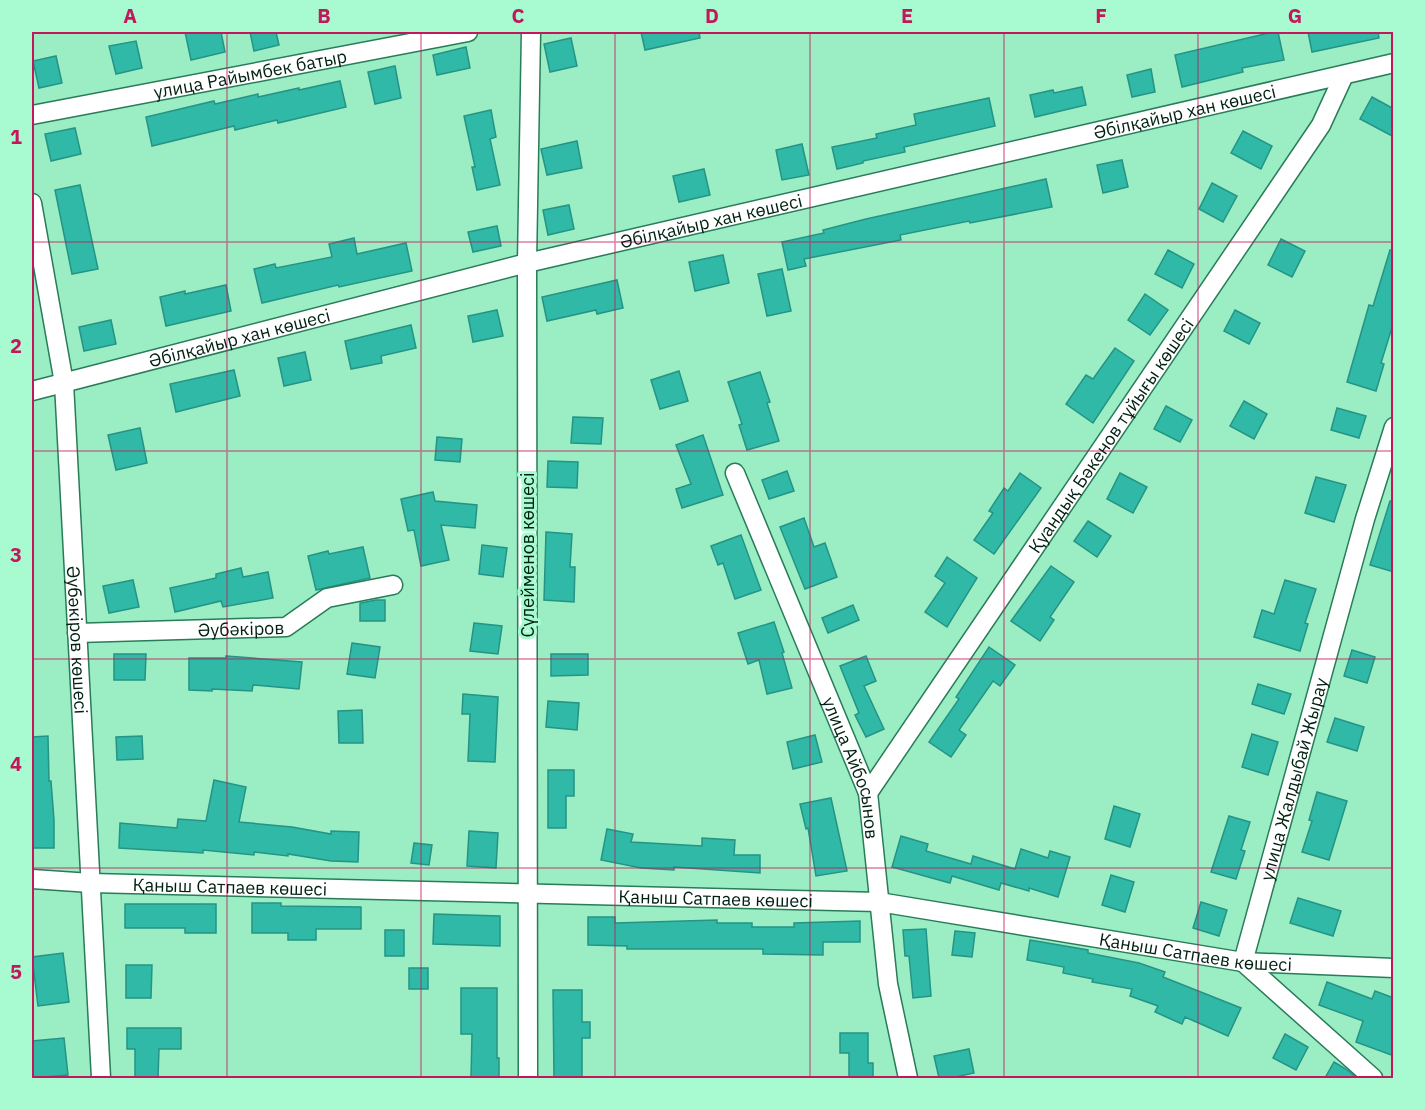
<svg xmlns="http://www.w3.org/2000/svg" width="1425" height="1110" font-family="'IBM Plex Sans',sans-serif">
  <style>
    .building { fill: #2fb9a6; stroke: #259485; stroke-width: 1.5 }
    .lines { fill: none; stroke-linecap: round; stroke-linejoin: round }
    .minor-casing { stroke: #287c58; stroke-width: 21 }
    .minor { stroke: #fff; stroke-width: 18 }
    .grid { fill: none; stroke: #c2185b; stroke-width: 1.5; stroke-opacity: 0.55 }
    .labels { text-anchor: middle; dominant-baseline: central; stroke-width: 6; stroke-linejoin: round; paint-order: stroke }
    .street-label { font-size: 18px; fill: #002112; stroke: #a8fad1 }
    .neatline { fill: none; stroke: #c2185b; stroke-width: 2 }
    .grid-label { font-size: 20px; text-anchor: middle; font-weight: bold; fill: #c2185b }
  </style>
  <rect width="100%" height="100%" fill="#9bedc4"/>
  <g class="building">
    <polygon points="185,32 221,32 225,52 191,60"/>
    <polygon points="250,32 276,32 279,45 254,51"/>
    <polygon points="641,32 699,32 700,38 645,50"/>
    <polygon points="1273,32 1278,32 1284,60 1242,68 1243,72 1182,87 1175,55"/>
    <polygon points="1308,32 1378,32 1379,38 1312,52"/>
    <polygon points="571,38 577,66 550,72 544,44"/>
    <polygon points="136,41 142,68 116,74 109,46"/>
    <polygon points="466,47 470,68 437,75 433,55"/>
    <polygon points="56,56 62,83 39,88 33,61"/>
    <polygon points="395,66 401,98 375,104 368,72"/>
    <polygon points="1151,69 1155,92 1132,97 1127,75"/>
    <polygon points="340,81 346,107 278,123 277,120 235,130 234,126 152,146 146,117 214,101 215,104 258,94 258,97 299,88 299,90"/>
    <polygon points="1082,87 1086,105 1035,117 1030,95 1053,90 1054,93"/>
    <polygon points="1372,97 1394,109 1394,137 1360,119"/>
    <polygon points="989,98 995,126 904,147 905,152 863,161 863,163 837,169 832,147 877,138 876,134 916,125 914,114"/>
    <polygon points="491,110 496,137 490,139 500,185 477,190 472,167 475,167 464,116"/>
    <polygon points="75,128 81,154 51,161 45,134"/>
    <polygon points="1243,131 1272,146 1261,169 1231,153"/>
    <polygon points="577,141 582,168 547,175 541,149"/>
    <polygon points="802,144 809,175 782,180 776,150"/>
    <polygon points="1122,160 1128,187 1103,193 1097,165"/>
    <polygon points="704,169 710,195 679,202 673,176"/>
    <polygon points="1046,179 1052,207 970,223 969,221 900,235 901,240 804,259 806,266 788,270 782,242 824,233 823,230 866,219"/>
    <polygon points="1212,183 1237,196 1223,222 1199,209"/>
    <polygon points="80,185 98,269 72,274 55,190"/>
    <polygon points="569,205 574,229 548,235 543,210"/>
    <polygon points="497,226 501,246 473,252 468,232"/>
    <polygon points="354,238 357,254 406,243 412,271 339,287 338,285 262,303 254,269 275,264 276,268 332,257 329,244"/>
    <polygon points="1281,239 1305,251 1292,277 1268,265"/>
    <polygon points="1168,250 1194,264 1182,288 1155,274"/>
    <polygon points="1390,250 1394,251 1394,321 1381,363 1384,364 1376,391 1347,382 1369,305 1373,306"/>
    <polygon points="723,255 729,283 695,291 689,262"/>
    <polygon points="782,269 791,311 767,316 758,274"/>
    <polygon points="617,280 623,308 597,314 596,310 547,321 542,297"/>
    <polygon points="226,285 231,311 166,326 160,297 185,291 185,294"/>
    <polygon points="1145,294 1168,310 1150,335 1128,320"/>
    <polygon points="497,310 503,336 473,342 468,316"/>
    <polygon points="1235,310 1260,323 1249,344 1224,331"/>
    <polygon points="111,320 116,344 84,351 79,327"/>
    <polygon points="411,325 416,348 381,356 382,363 351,369 345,341"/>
    <polygon points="1115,348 1134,361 1093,423 1066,404 1086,375 1093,379"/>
    <polygon points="305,352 311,380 284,386 278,358"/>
    <polygon points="234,370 240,396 176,412 170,384"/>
    <polygon points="679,371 688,401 660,409 651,380"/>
    <polygon points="760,372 770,402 767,403 779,441 747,450 739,425 742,424 728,382"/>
    <polygon points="1244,401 1267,414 1254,439 1230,426"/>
    <polygon points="1166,406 1192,420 1180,442 1154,429"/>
    <polygon points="1337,408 1366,416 1359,438 1331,430"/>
    <polygon points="573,417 603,418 601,444 571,443"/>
    <polygon points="140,428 147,463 116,470 108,435"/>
    <polygon points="703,435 723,495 682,508 676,489 691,484 676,445"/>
    <polygon points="437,437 462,439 460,462 435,460"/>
    <polygon points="548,461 578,462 577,488 547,487"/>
    <polygon points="787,471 794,491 769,499 762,480"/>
    <polygon points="1020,473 1041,488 994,554 974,540 993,513 989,511 1004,488 1008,491"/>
    <polygon points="1120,473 1147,487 1133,513 1107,499"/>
    <polygon points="1316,477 1346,485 1334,522 1305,513"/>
    <polygon points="433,492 435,501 477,505 475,528 441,525 449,560 421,566 414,530 408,531 401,499"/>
    <polygon points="1390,501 1394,501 1394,572 1370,565"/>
    <polygon points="804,518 814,547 825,543 837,577 805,589 780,527"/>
    <polygon points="1088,521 1111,536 1097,557 1074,541"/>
    <polygon points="546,532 572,534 570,567 575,567 574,602 544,600"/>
    <polygon points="741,535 761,590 735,599 723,563 718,565 711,546"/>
    <polygon points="482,545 507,548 503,577 479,574"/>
    <polygon points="363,547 370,578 316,590 308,556 328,551 329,554"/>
    <polygon points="947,557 977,578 947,627 925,612 945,583 935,576"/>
    <polygon points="1051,566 1074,582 1050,617 1054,620 1040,641 1011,621"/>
    <polygon points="241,568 243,577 268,572 273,598 223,607 221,601 175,612 170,588 216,578 216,574"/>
    <polygon points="133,580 139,607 109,613 103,586"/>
    <polygon points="1285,580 1316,589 1305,623 1308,624 1300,651 1254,637 1262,610 1274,614"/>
    <polygon points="376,600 385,600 385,621 360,621 360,603"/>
    <polygon points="853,605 859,620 828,633 822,618"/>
    <polygon points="774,622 784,652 782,653 792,688 767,694 759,660 748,664 738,633"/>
    <polygon points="474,623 502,626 498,654 470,651"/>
    <polygon points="352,643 380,647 375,678 347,674"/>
    <polygon points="989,647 1015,665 1000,686 993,681 959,730 966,735 951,757 929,742 959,699 956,697"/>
    <polygon points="1352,650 1375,657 1367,683 1344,676"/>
    <polygon points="114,654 146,654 145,680 114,680"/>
    <polygon points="551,654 588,654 588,675 551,676"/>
    <polygon points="226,656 302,662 299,689 253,685 252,691 212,689 212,691 189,690 189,658 226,658"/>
    <polygon points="866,656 876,681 864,686 884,729 866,737 855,715 859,713 840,666"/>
    <polygon points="1258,684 1291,694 1284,714 1252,704"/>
    <polygon points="463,694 498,697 495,762 468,761 470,714 462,714"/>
    <polygon points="548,701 579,703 577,730 546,727"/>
    <polygon points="362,710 363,743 339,743 338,711"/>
    <polygon points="1335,718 1364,727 1357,751 1327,742"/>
    <polygon points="1252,734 1278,742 1268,775 1242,767"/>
    <polygon points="815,735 822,762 793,769 787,742"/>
    <polygon points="48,736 49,781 51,781 54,820 54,848 32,848 32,737"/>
    <polygon points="142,736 143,759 117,760 116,737"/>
    <polygon points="548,770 574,770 574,796 566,796 566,828 548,828"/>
    <polygon points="214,780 246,787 239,822 292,827 331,834 331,831 359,832 358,862 331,861 288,854 288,856 254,852 254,855 203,850 203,853 119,848 120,823 177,828 178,819 206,821"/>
    <polygon points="1317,792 1347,801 1329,860 1302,852 1312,821 1309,820"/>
    <polygon points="831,798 847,871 816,876 808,828 806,829 800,804"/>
    <polygon points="1114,806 1140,814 1130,847 1105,839"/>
    <polygon points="1229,816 1250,822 1241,850 1245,851 1236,879 1211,872"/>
    <polygon points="607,829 633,834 631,842 702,846 702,838 735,840 734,855 760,855 760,873 674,867 674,870 641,868 601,860"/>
    <polygon points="469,831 498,833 496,868 467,866"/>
    <polygon points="901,836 928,844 926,851 971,864 973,856 1015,869 1021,849 1048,858 1050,851 1070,857 1058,897 1029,888 1029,891 1001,883 999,890 952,876 950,883 892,867"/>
    <polygon points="414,843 432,845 429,865 411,863"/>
    <polygon points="1111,875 1134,882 1125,912 1102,905"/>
    <polygon points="1298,898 1341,911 1333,936 1290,923"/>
    <polygon points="1201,902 1227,910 1219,936 1193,928"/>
    <polygon points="252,903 281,903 281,906 361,907 361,929 316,929 316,940 288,940 288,933 252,933"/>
    <polygon points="125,904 216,904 216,933 185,933 185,928 125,928"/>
    <polygon points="434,914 500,916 500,946 433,944"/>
    <polygon points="588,917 615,917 615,923 717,920 717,923 752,923 752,927 794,927 794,923 860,921 860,942 823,942 823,955 763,954 763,949 627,949 627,946 588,945"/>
    <polygon points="926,929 931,996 913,998 909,956 905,956 903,930"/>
    <rect x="385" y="930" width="19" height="26"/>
    <polygon points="955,931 975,933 972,957 952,955"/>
    <polygon points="1030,940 1088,950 1088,953 1139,963 1165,972 1163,977 1241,1008 1228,1036 1185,1017 1182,1024 1155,1012 1158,1006 1130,996 1132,989 1092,982 1093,979 1063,973 1064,967 1027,960"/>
    <polygon points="63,953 69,1002 38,1006 32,957"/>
    <polygon points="126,965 152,965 151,998 126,998"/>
    <rect x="409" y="968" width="19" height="21"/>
    <polygon points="1327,982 1372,999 1375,991 1394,998 1394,1056 1356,1042 1363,1021 1319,1005"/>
    <polygon points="461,988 497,988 497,1058 499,1058 499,1078 471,1078 472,1034 461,1034"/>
    <polygon points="553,990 582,990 582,1022 590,1022 590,1038 582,1038 582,1078 554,1078"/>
    <polygon points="127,1028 181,1028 181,1049 159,1049 158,1078 135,1078 135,1049 127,1049"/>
    <polygon points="840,1033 868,1033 868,1063 873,1063 873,1078 849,1078 849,1053 840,1053"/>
    <polygon points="1285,1034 1308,1047 1296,1070 1273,1058"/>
    <polygon points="64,1038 68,1075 32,1078 32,1041"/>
    <polygon points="969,1049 974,1073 951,1078 939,1078 934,1056"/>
    <polygon points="1334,1062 1346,1069 1357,1078 1325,1078"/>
  </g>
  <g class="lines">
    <g class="minor-casing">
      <g id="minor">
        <path id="s1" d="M32,115L468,32"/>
        <path id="s2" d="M32,203L64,383L101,1078"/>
        <path id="s3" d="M32,391L527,263L1394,63"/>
        <path id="s4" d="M735,473L868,793L888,984L908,1078"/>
        <path id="s5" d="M77,633L286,627L327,598L393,585"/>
        <path id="s6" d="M868,793L1321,125L1344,75"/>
        <path id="s7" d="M32,879L91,883L879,902L1243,962L1394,968"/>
        <polyline points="528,1078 527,263 531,32"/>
        <path id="s8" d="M1373,1078L1243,962L1365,519L1394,427"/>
      </g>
    </g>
    <use href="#minor" class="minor"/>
  </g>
  <path class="grid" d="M227,32V1078M421,32V1078M615,32V1078M810,32V1078M1004,32V1078M1198,32V1078M32,242H1394M32,451H1394M32,659H1394M32,868H1394"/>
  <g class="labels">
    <g class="street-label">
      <text stroke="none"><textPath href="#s1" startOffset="222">улица Райымбек батыр</textPath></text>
      <text stroke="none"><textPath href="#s3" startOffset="1186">Әбілқайыр хан көшесі</textPath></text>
      <text stroke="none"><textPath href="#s3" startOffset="700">Әбілқайыр хан көшесі</textPath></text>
      <text stroke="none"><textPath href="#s3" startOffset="214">Әбілқайыр хан көшесі</textPath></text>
      <text stroke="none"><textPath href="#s6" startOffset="432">Қуандық Бәкенов тұйығы көшесі</textPath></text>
      <text transform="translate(527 555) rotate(-90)">Сүлейменов көшесі</text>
      <text stroke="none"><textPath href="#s5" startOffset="164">Әубәкіров</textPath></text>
      <text stroke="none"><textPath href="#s2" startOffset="440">Әубәкіров көшесі</textPath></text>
      <text stroke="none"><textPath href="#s4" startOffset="318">улица Айбосынов</textPath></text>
      <text stroke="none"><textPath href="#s8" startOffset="364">улица Жалдыбай Жырау</textPath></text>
      <text stroke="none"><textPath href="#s7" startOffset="198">Қаныш Сатпаев көшесі</textPath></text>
      <text stroke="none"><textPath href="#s7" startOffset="684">Қаныш Сатпаев көшесі</textPath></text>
      <text stroke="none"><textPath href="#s7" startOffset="1168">Қаныш Сатпаев көшесі</textPath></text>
    </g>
  </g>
  <rect width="1425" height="1110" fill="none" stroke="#a8fad1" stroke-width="66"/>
  <rect x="33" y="33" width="1359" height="1044" class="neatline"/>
  <g class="grid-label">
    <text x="130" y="23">A</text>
    <text x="324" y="23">B</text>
    <text x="518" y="23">C</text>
    <text x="712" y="23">D</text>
    <text x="907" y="23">E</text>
    <text x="1101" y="23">F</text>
    <text x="1295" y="23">G</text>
    <text x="16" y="144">1</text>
    <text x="16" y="353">2</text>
    <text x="16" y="562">3</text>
    <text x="16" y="771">4</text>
    <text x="16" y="979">5</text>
  </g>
</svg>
